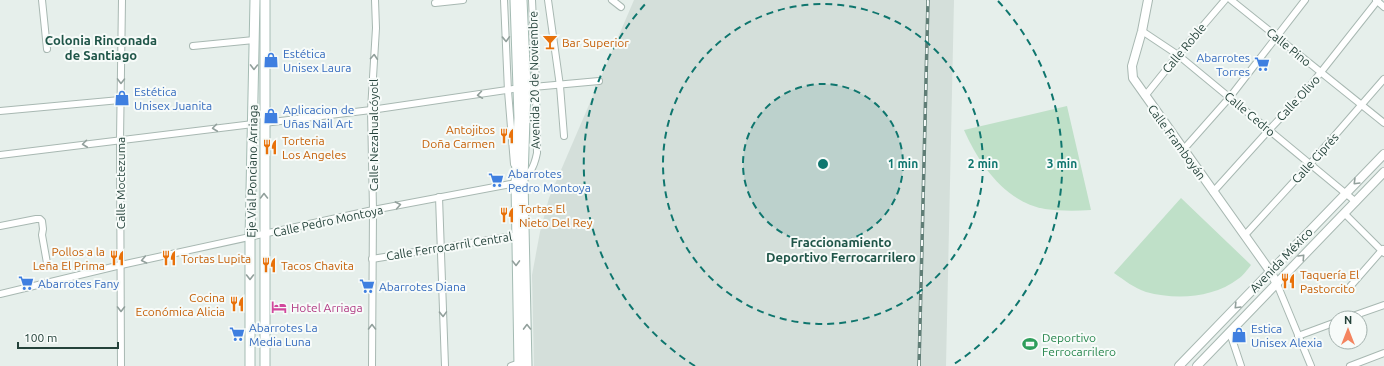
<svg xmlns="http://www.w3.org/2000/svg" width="1384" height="366" font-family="Ubuntu,sans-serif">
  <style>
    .built { fill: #d4dfda }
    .green { fill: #bfe0c8 }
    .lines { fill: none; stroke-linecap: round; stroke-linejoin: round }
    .minor-casing { stroke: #a8b8b2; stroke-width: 8 }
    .tertiary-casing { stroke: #a8b8b2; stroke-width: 10 }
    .secondary-casing { stroke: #a4bbb3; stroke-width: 11 }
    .minor { stroke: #fff; stroke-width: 6 }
    .tertiary { stroke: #fff; stroke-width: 8 }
    .secondary { stroke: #fff; stroke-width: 9 }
    .rail-casing { stroke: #5f7d75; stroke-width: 3.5 }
    .rail { stroke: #f7fbf9; stroke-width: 2; stroke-dasharray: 6; stroke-linecap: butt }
    .oneway { stroke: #92a09c }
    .ring { fill: none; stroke: #0f766e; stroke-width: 2; stroke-dasharray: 7 5 }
    .labels { text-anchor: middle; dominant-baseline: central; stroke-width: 4; stroke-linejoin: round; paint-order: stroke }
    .food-label { font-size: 12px; fill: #c56008; stroke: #f7fbf9; text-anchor: start }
    .street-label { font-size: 12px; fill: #24423a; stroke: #f7fbf9 }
    .shop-label { font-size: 12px; fill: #366cbe; stroke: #f7fbf9; text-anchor: start }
    .hotel-label { font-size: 12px; fill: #b23c85; stroke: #f7fbf9; text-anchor: start }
    .leisure-label { font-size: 12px; fill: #27864d; stroke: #f7fbf9; text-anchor: start }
    .neighbourhood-label { font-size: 13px; font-weight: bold; fill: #1f5548; stroke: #f7fbf9 }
    .centre { fill: #0f766e; stroke: #f7fbf9; stroke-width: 2 }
    .ring-label { font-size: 12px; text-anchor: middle; font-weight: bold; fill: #0f766e; stroke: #f7fbf9; stroke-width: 4; stroke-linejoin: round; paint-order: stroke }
  </style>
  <rect width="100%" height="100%" fill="#e6efeb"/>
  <polygon class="built" points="634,0 954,0 946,366 534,366 532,275 540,232 549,198"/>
  <g class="green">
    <path d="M1067,106L1091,210C1075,211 1060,211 1045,209C1005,202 979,164 964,130Z"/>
    <path d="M1181,198L1251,265C1247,270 1243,276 1238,279C1213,298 1176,300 1146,292C1134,288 1124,280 1114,273Z"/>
  </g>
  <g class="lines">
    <g class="minor-casing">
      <g id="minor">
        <polyline points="42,0 47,49"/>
        <polyline points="504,0 508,91 514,164"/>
        <polyline points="548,0 560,86 564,136"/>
        <polyline points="612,0 621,7"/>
        <polyline points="1231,0 1384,123"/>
        <polyline points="1376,0 1384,7"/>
        <polyline points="435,3 463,0"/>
        <polyline points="1142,31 1178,55 1356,202"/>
        <polyline points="193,46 254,40"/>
        <polyline points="533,87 599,81"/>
        <polyline points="1145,96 1178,55 1225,0"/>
        <polyline points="0,111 120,100"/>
        <polyline points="264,123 371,110 520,88"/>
        <polyline points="1183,150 1230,97 1305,0"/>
        <polyline points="0,155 253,124"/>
        <polyline points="1213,192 1269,130 1306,91 1378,0"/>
        <polyline points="439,197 445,366"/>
        <polyline points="1344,213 1384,253"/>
        <polyline points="0,226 36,219 40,219 42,221 43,229 42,235 47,263"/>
        <polyline points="1245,235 1310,164 1384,79"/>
        <polyline points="372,259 519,235"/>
        <polyline points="1277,284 1311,366"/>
        <polyline points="1348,289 1383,249"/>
        <path d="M0,294L121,265L373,210L516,183C529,177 534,168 537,153L536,87L532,0"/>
        <polyline points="1347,318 1384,305"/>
        <polyline points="1230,333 1241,366"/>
        <polyline points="1298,336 1336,322"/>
        <polyline points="121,366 120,140 122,0"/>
        <polyline points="372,366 373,210 371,110 376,28 375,0"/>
        <polyline points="511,366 522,362"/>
        <polyline points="1350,366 1384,353"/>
      </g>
    </g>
    <g class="tertiary-casing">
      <g id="tertiary">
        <polyline points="1148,0 1142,31 1132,66 1133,78 1270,271 1277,284"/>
        <polyline points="1179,366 1384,154"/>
        <polyline points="1197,366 1384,172"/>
      </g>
    </g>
    <g class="secondary-casing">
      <g id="secondary">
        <polyline points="265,0 265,366"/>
        <polyline points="515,0 519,118 516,183 519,366"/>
        <polyline points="522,0 526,87 523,179 527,366"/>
        <polyline points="250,366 250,238 255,0"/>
      </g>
    </g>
    <use href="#minor" class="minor"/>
    <use href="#tertiary" class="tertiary"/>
    <use href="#secondary" class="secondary"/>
    <g class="rail-casing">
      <polyline id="rail" points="919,366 928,0"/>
    </g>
    <use href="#rail" class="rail"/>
  </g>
  <defs><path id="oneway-chevron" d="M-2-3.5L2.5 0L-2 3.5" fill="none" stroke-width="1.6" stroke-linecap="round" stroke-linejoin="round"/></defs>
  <g class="oneway">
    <use href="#oneway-chevron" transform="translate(506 39) rotate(88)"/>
    <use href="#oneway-chevron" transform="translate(374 57) rotate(-86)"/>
    <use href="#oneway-chevron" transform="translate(254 67) rotate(91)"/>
    <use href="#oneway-chevron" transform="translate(121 81) rotate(91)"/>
    <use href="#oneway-chevron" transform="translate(480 95) rotate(172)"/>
    <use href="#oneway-chevron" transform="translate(215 128) rotate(173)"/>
    <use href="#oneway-chevron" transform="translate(85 144) rotate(173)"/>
    <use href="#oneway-chevron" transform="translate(1356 182) rotate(135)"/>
    <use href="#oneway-chevron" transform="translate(264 196) rotate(-90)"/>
    <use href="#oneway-chevron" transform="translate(398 205) rotate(-11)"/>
    <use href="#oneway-chevron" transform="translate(1302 257) rotate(-47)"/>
    <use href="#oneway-chevron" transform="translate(144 260) rotate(168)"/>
    <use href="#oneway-chevron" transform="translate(516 263) rotate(89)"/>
    <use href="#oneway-chevron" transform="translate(250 277) rotate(90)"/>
    <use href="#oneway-chevron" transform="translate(1237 306) rotate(134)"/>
    <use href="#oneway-chevron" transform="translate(121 309) rotate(90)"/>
    <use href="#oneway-chevron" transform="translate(443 314) rotate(88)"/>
    <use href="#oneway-chevron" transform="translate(372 327) rotate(-90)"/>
    <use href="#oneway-chevron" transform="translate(527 327) rotate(-91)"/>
  </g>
  <circle cx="823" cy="164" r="80" fill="#0f766e" fill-opacity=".12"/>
  <g class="ring">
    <circle cx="823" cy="164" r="80"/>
    <circle cx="823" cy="164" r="160"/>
    <path d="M695 366A239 239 0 0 1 648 1M998 1A239 239 0 0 1 951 366"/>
  </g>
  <defs>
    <g id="bar-bare" transform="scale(1.2)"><path d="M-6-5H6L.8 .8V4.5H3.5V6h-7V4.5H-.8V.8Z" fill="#e8710a" stroke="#f7fbf9" stroke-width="2.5" paint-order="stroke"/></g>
    <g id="shop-bare" transform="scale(1.2)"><path d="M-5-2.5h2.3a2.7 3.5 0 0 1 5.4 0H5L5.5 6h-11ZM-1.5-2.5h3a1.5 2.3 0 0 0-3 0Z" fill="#3f7fe0" stroke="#f7fbf9" stroke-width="2.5" paint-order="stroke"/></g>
    <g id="supermarket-bare" transform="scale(1.2)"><path d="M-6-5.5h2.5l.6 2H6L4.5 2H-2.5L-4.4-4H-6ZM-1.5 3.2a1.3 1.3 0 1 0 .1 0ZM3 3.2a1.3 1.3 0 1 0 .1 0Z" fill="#3f7fe0" stroke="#f7fbf9" stroke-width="2.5" paint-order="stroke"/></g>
    <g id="restaurant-bare" transform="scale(1.2)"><path d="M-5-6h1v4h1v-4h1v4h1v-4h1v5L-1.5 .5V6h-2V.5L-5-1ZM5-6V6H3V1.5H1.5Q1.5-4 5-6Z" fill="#e8710a" stroke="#f7fbf9" stroke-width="2.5" paint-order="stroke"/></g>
    <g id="hotel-bare" transform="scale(1.2)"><path d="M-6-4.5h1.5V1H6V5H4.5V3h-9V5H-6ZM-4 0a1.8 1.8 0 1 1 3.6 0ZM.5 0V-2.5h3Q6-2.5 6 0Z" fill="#d1479c" stroke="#f7fbf9" stroke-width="2.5" paint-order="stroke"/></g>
    <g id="stadium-bare" transform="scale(1.2)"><path d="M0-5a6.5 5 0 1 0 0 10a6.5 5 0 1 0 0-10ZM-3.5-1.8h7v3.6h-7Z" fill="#2e9e5b" stroke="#f7fbf9" stroke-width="2.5" paint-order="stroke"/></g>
  </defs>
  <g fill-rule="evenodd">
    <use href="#bar-bare" x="550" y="42"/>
    <use href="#shop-bare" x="271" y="60"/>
    <use href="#supermarket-bare" x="1262" y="64"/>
    <use href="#shop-bare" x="122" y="98"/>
    <use href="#shop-bare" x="271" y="116"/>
    <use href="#restaurant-bare" x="507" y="136"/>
    <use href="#restaurant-bare" x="270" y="147"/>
    <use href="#supermarket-bare" x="496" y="180"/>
    <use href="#restaurant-bare" x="507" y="215"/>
    <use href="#restaurant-bare" x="117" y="258"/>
    <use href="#restaurant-bare" x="169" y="258"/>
    <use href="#restaurant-bare" x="269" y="265"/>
    <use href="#restaurant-bare" x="1288" y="281"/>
    <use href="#supermarket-bare" x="26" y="283"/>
    <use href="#supermarket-bare" x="367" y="286"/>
    <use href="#restaurant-bare" x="237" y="304"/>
    <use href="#hotel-bare" x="279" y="307"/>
    <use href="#supermarket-bare" x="237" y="334"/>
    <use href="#shop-bare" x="1239" y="335"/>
    <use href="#stadium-bare" x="1030" y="344"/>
  </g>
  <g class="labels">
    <g class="food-label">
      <text x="562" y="42">Bar Superior</text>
      <text x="495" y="129" text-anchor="end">Antojitos<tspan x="495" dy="14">Doña Carmen</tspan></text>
      <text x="282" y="140">Torteria<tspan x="282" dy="14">Los Angeles</tspan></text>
      <text x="519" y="208">Tortas El<tspan x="519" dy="14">Nieto Del Rey</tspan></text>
      <text x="105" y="251" text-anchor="end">Pollos a la<tspan x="105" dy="14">Leña El Prima</tspan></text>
      <text x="181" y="258">Tortas Lupita</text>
      <text x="281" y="265">Tacos Chavita</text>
      <text x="1300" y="274">Taquería El<tspan x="1300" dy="14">Pastorcito</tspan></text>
      <text x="225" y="297" text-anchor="end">Cocina<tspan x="225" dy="14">Económica Alicia</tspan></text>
    </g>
    <g class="street-label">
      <text transform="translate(1289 47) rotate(39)">Calle Pino</text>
      <text transform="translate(1184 48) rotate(-50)">Calle Roble</text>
      <text transform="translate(534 80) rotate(-91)">Avenida 20 de Noviembre</text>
      <text transform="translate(1298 98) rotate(-47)">Calle Olivo</text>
      <text transform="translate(1250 114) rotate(40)">Calle Cedro</text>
      <text transform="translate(373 135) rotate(-90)">Calle Nezahualcóyotl</text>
      <text transform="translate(1177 142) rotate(54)">Calle Framboyán</text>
      <text transform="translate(1315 158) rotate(-48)">Calle Ciprés</text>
      <text transform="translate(252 171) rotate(-89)">Eje Vial Ponciano Arriaga</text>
      <text transform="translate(120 183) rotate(-90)">Calle Moctezuma</text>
      <text transform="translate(328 221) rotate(-12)">Calle Pedro Montoya</text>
      <text transform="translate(449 246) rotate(-9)">Calle Ferrocarril Central</text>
      <text transform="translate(1281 260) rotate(-46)">Avenida México</text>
    </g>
    <g class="shop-label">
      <text x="283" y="53">Estética<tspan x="283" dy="14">Unisex Laura</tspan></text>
      <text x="1250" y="57" text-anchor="end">Abarrotes<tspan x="1250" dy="14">Torres</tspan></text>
      <text x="134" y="91">Estética<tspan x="134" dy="14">Unisex Juanita</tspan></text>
      <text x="283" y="109">Aplicacion de<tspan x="283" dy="14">Uñas Nail Art</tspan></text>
      <text x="508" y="173">Abarrotes<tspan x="508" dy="14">Pedro Montoya</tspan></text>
      <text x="38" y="283">Abarrotes Fany</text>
      <text x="379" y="286">Abarrotes Diana</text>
      <text x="249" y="327">Abarrotes La<tspan x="249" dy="14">Media Luna</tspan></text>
      <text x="1251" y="328">Estica<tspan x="1251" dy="14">Unisex Alexia</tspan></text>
    </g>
    <g class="hotel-label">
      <text x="291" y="307">Hotel Arriaga</text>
    </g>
    <g class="leisure-label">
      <text x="1042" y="337">Deportivo<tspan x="1042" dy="14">Ferrocarrilero</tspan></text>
    </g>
    <g class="neighbourhood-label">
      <text x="101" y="40">Colonia Rinconada<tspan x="101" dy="15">de Santiago</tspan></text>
      <text x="841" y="242">Fraccionamiento<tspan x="841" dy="15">Deportivo Ferrocarrilero</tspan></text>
    </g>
  </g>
  <circle cx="823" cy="164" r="6" class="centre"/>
  <g class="ring-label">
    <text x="903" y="168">1 min</text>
    <text x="983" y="168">2 min</text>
    <text x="1062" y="168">3 min</text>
  </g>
  <g transform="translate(1348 330)"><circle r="19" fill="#f7fbf9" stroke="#a3b1ad"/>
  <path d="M0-3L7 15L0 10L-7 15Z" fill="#f4845f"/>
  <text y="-6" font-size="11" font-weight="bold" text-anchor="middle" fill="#24423a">N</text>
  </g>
  <path d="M18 342v6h100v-6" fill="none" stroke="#24423a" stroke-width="2"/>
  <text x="24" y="342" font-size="12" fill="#24423a" stroke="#f7fbf9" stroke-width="3" paint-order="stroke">100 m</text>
</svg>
